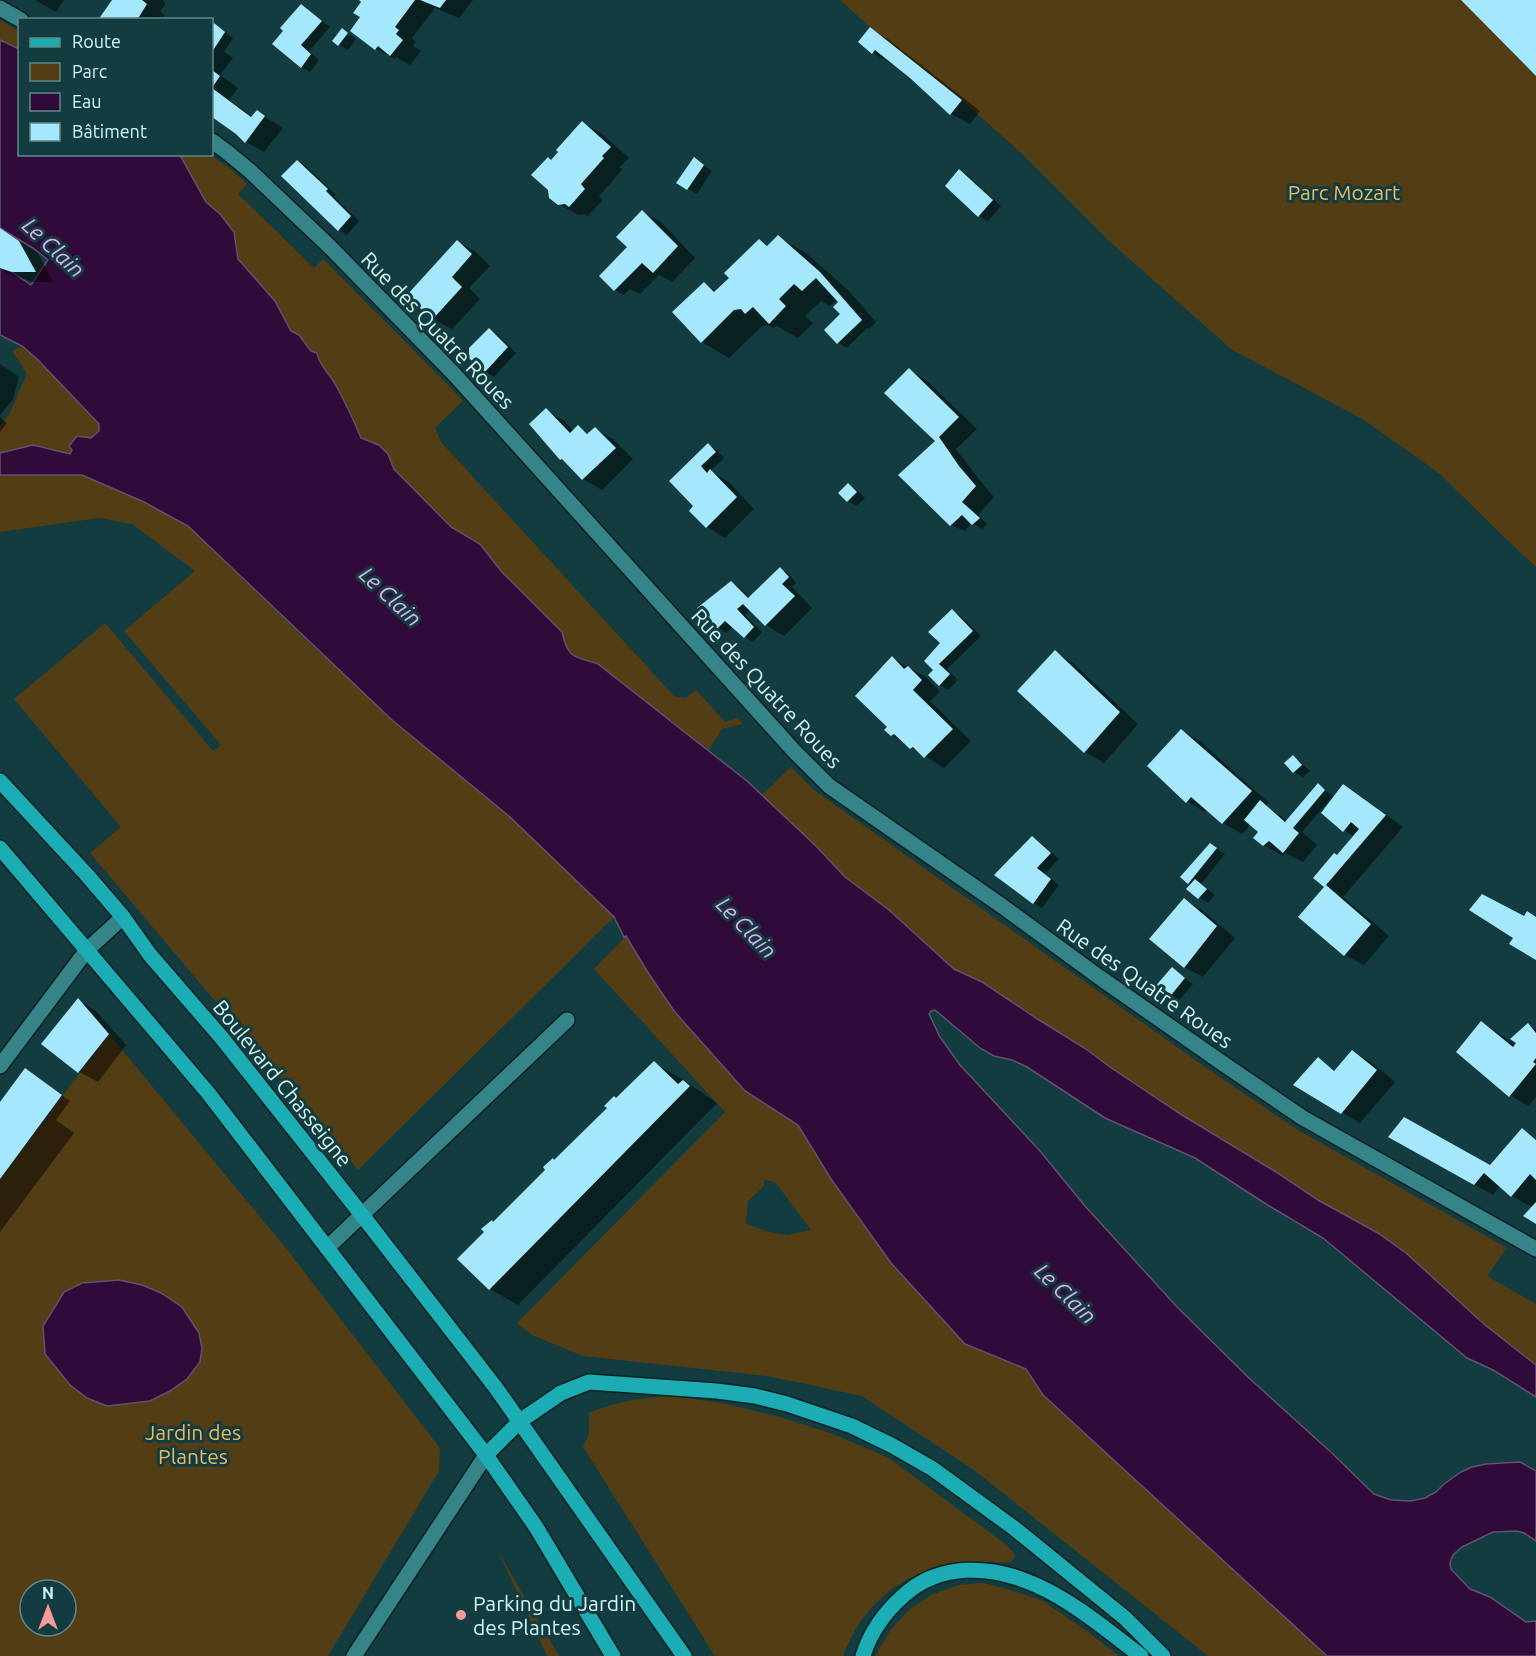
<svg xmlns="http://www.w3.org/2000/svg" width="1536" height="1656" font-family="Ubuntu,sans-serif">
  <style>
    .green { fill: #533d14; fill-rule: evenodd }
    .water { fill: #300a38; stroke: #615172; stroke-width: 1.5 }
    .shadow { fill: #0007 }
    .building { fill: #a5e7fc }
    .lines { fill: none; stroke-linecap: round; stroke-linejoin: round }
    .minor-casing { stroke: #082122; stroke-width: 18 }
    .major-casing { stroke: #082122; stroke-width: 18 }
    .minor { stroke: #348488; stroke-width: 15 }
    .major { stroke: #1cadb4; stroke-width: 15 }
    .poi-dot { fill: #f59b9a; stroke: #123c3f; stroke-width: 2 }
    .labels { text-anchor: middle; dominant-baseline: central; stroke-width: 6; stroke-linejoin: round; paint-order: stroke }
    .park-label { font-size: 21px; fill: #ebba62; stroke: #123c3f }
    .street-label { font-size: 21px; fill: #d2f7f9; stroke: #123c3f }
    .poi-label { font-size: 21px; fill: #d2f7f9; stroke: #123c3f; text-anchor: start }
    .water-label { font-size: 22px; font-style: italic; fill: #e7abf4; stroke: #123c3f }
  </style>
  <rect width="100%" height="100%" fill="#123c3f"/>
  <g class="green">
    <polygon points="840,0 1461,0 1536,76 1536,567 1507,540 1440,474 1364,420 1231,349 1108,240 1021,153 962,100 870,27"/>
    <polygon points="0,20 19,31 19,49 0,40"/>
    <polygon points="178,155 210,155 231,169 247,184 238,194 314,268 323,259 446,383 463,401 435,428 441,442 674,696 686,698 696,690 725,722 738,718 743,724 722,729 709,750 598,664 572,656 565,646 562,632 501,571 480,544 451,527 394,469 388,454 379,445 361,438 350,411 332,378 299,335 291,332 275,301 238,259 234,232 220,214 206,202 181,157"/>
    <polygon points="22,346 38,360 99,423 99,431 90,438 76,436 72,444 70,454 33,445 0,453 0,426 9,414 27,374 12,351"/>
    <polygon points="0,475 82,475 144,502 188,526 317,650 510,817 614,917 358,1170 90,853 121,827 14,699 105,623 213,751 221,745 124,631 195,571 132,524 99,518 0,532"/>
    <polygon points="791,767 815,791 828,800 1218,1076 1298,1130 1507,1248 1487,1276 1536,1304 1536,1365 1485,1325 1440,1283 1378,1233 1318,1200 1276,1172 1182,1115 1110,1067 1086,1049 1036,1018 982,982 954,969 889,910 845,877 816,846 762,795"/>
    <path d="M626,936L647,971L674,1011L745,1091L798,1125L831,1179L891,1263L965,1344L1026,1369L1043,1395L1327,1656H1208L974,1470L862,1396L767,1376L583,1356L532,1335L517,1323L725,1112L594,969ZM764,1180L775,1182L811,1230L788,1235L769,1232L746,1224L748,1201L764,1186Z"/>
    <path d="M109,1034L285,1247L440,1448L439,1471L328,1656H0V1179ZM30,1590H66V1626H30Z"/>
    <path d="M675,1396L726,1404L783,1418L833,1434L889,1458L1004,1543L1014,1553L1015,1558C1008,1566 999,1561 989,1562C974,1562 957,1563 943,1566C895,1577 860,1610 843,1656H715L583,1447L589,1434V1413C617,1401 645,1397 675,1396Z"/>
    <polygon points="498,1551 559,1656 547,1656"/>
    <polygon points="984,1583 1007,1589 1043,1601 1091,1634 1119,1656 875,1656 891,1629 910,1609 931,1595 959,1585"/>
  </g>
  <g class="water">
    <path d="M0,40L19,49L20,154H178L181,157L206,202L220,214L234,232L238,259L275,301L291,331L299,335L311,351L317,353C319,365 328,372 334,382C344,400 353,418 361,438L379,445L388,454L394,469L451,527L480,544L501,571L562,632C568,659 574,656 598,664L747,781L816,846L845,877L889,910L954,969L982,982L1036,1018L1086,1049L1110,1067L1182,1115L1276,1172L1318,1200L1378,1233L1406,1253L1485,1325L1536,1365V1397L1493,1370L1467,1358L1323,1238L1266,1204L1195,1158L1105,1118L1027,1067L1012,1060L994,1056L980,1048L935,1010L931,1011L929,1014L940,1037L960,1065L1040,1151L1085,1206L1178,1308L1249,1378L1334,1455L1374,1494L1391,1500L1411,1501L1425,1498L1436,1492L1444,1484L1461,1472L1472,1467L1486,1464L1520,1462L1536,1471V1541L1524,1533L1517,1531L1493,1532L1462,1547L1454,1554L1451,1559L1450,1564L1451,1569L1470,1589L1490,1597L1526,1622L1536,1621V1656H1327L1043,1395L1026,1369L965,1344L891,1263L831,1179L798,1125L745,1091L674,1011L647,971L626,936L624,937L614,917L510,817L392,720L188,526L144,502L82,475H0V453L33,445L70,454L72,450L69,446L77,436L91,438L99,431V424L38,360L22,346L0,335V268L12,272L31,285L48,260L33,248L0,228Z"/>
    <polygon points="119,1280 142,1285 161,1293 182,1307 199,1333 202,1348 200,1362 187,1379 170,1391 150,1401 107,1406 87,1398 70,1385 45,1354 43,1326 64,1292 82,1283"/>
  </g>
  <g class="shadow">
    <polygon points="35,0 64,0 56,12"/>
    <polygon points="114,0 162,0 166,3 160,12 165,15 162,20 100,20"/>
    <polygon points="361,0 473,0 459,18 435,8 412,38 416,42 413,46 421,51 410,65 396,57 395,59 376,49 352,30 362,17 363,1"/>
    <polygon points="301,6 330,27 309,51 319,60 310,72 301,67 274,44"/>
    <polygon points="214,25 233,38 224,52 233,58 220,75 238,88 229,100 253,117 257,112 283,128 264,152 246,142 237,133 212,115 212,30"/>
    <polygon points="870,29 888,39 980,111 970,124 951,114 911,77 893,62 892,64 873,53 860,42"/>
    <polygon points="343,30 356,39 348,50 334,41"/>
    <polygon points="582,123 601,133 629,158 620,167 622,170 599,196 603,200 588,216 585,214 578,215 559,204 552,161"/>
    <polygon points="694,159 712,171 697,194 678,183"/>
    <polygon points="297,161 306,166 336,195 334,197 359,221 347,235 338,229"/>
    <polygon points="960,171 968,176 1001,206 988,221 979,216 947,186"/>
    <polygon points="642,212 661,222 695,258 672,282 659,275 640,294 630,289 624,295 615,290 601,276 629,247"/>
    <polygon points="0,228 38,253 53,282 32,282 0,270"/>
    <polygon points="778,237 806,253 848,290 876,322 869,329 867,328 847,348 838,343 826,330 843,314 841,302 838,299 830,306 821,301 805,316 813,323 798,338 777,326 774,328 767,325 762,326 729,358 702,342 704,284 716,291 731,278 759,240 769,246"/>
    <polygon points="458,242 476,252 490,266 469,288 480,299 452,329 433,319"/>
    <polygon points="489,329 498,335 516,353 494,377 485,372"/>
    <polygon points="0,364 19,377 13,399 0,415"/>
    <polygon points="909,370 927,381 977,429 956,449 978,478 994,497 978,515 987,524 982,529 972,523 965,531 951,525 900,475 937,441"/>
    <polygon points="546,410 564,421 574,431 578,427 590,434 595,429 613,439 633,459 602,490 583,479 569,464 561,459"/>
    <polygon points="0,417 7,423 0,432"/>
    <polygon points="708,445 717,450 724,458 711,470 715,474 729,482 754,509 725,538 707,527 695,506 671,481"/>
    <polygon points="848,485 857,490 865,498 857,506 848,501"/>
    <polygon points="780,569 789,574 796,583 792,587 812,608 784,636 766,625 751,610 745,615 762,632 753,642 745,637 734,626 726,633 718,628 699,608 731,583 740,588 750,598"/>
    <polygon points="952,611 961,616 981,636 947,669 958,680 948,690 940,685 936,670"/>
    <polygon points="1055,652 1073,663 1138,724 1104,763 1085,752 1019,691"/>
    <polygon points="892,658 927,678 940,692 930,701 971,741 944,768 891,735 889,727"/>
    <polygon points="1182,731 1200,741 1269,803 1266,806 1288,821 1318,785 1333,796 1302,832 1317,845 1303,862 1286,853 1283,856 1264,845 1260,831 1251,824 1242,834 1223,823 1207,809 1205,812 1187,801"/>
    <polygon points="1293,757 1301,762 1310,771 1303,777 1294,772 1286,763"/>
    <polygon points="1344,786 1362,797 1403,827 1343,897 1389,936 1364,965 1345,955 1300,917 1326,887 1315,877 1337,857 1355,837 1344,830"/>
    <polygon points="1032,837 1041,843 1059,859 1045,874 1059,885 1042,908 1033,903"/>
    <polygon points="1210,845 1225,854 1201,884 1215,895 1208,903 1188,889 1192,884 1189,883"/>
    <polygon points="1184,900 1202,910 1235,938 1203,977 1184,967"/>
    <polygon points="1172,969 1193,984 1177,1003 1169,998"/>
    <polygon points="78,1000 96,1011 126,1045 98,1082 79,1072 44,1044"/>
    <polygon points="1482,1023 1500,1034 1516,1046 1528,1025 1536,1030 1536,1097 1528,1106 1510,1095"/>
    <polygon points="1352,1051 1371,1062 1395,1082 1360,1123 1313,1095 1318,1059 1335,1071"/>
    <polygon points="654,1063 682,1079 717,1103 518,1305 490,1289 459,1259"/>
    <polygon points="34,1075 70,1101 56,1120 74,1133 0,1232 0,1105"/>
    <polygon points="1522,1130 1536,1138 1536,1222 1533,1208 1512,1196 1500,1186 1493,1195 1408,1148 1491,1167"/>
  </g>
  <g class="building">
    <polygon points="112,0 142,0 147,4 137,20 98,20"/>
    <polygon points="359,0 415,0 395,27 399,30 396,34 403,40 390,56 378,46 375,50 350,31 360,17 353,13 361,2"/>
    <polygon points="420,0 446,0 440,8"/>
    <polygon points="1461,0 1536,0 1536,76"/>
    <polygon points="301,4 322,21 301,45 311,54 301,68 272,44 283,31 280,28"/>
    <polygon points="214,23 225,32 212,52 212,27"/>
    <polygon points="870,27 962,100 950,115 910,78 875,50 872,54 858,42"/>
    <polygon points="342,28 348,33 338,46 332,41"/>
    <polygon points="212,70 220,76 212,88 251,117 257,110 265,116 245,143 236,134 212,117"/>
    <polygon points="582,121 611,147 602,156 604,158 581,184 585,189 569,207 565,204 558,205 549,198 548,190 531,175 548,157 551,160 558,152 556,150"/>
    <polygon points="694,157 704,165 687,190 676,183"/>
    <polygon points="297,160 328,189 326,191 351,216 338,231 281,176"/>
    <polygon points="959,169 993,200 978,217 945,186"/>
    <polygon points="642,210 678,246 653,273 642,263 614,291 599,276 627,247 616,237"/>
    <polygon points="0,228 19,241 36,272 12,272 0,268"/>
    <polygon points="778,235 820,272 862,320 837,344 824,330 840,314 833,307 838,302 816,278 802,291 794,284 779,299 786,306 769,324 753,307 745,314 741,309 734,310 701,343 672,312 704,282 714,292 729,278 724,273 759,239 767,246"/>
    <polygon points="457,240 472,254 452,277 462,287 432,320 407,295"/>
    <polygon points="489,328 508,347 484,373 469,358 469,348"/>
    <polygon points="909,368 959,417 939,437 959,466 976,486 962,502 980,518 972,525 962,515 950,526 898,475 935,441 884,393"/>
    <polygon points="546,408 570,433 578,425 587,434 595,427 616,448 582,480 562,459 560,460 529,424"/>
    <polygon points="708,443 716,452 701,466 707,473 710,469 737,497 706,528 689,511 693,506 669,481"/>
    <polygon points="848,483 857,492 847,502 838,493"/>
    <polygon points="780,567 789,577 782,584 795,596 765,626 743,604 737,609 754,627 744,638 725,621 717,629 697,608 731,581 748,598"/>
    <polygon points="952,609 973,631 939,664 950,674 939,686 928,675 933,670 924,661 940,643 928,632"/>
    <polygon points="1055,650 1120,712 1084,753 1017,691"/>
    <polygon points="892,656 904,669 908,666 922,680 913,690 953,729 924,758 913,747 910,749 894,734 891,736 884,730 887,727 855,696"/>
    <polygon points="1181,729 1252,791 1222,824 1191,797 1186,803 1147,766"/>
    <polygon points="1293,755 1302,765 1293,773 1284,763"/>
    <polygon points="1318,783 1325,790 1293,828 1299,833 1283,853 1269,841 1263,846 1253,838 1258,832 1244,820 1260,800 1285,822"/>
    <polygon points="1343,784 1386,815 1326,885 1371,924 1344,956 1298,917 1324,887 1313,878 1334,853 1337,855 1359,829 1351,822 1343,832 1321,813"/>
    <polygon points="1032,836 1051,853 1037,868 1051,879 1033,904 994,875"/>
    <polygon points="1210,843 1217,848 1188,884 1180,877"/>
    <polygon points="1195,879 1207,889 1198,899 1186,889"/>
    <polygon points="1482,894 1524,916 1527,911 1536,917 1536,960 1509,944 1513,938 1469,910"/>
    <polygon points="1184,898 1217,926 1184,968 1149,939"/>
    <polygon points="1172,967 1185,978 1168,999 1153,989"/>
    <polygon points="78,998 109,1034 78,1073 41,1044"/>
    <polygon points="1481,1021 1513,1047 1516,1043 1510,1039 1528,1023 1536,1033 1536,1058 1533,1062 1536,1064 1509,1097 1456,1052"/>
    <polygon points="1352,1050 1377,1070 1341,1114 1293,1085 1318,1057 1334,1071"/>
    <polygon points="654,1061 678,1084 683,1080 690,1086 489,1290 457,1259 484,1232 481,1229 492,1220 493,1222 545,1170 543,1167 553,1158 554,1160 607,1108 604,1106 614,1096 616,1098"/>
    <polygon points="25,1068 62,1095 0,1179 0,1102"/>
    <polygon points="1404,1117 1490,1165 1522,1128 1536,1140 1536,1180 1530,1174 1511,1197 1484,1173 1474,1185 1388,1137"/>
    <polygon points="1536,1202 1536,1224 1523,1216"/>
  </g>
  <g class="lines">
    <g class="minor-casing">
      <g id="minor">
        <polyline points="0,8 21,20"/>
        <polyline points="212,141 227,152 250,171 330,247 454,374 794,751 829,786 1002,906 1099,977 1228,1067 1303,1118 1536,1249"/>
        <polyline points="0,1066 87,950 123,917"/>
        <polyline points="327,1248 567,1020"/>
        <polyline points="354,1656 486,1455"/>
      </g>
    </g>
    <g class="major-casing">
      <g id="major">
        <polyline points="0,781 86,874 123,917 150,955 221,1037 362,1215 496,1388 684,1656"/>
        <polyline points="0,848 209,1094 486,1455 536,1527 613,1656"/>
        <polyline points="486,1455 520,1421 561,1393 589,1382 717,1391 755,1396 787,1404 852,1426 893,1446 933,1469 1014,1528 1125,1618 1163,1656"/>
        <path d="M863,1656C870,1633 885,1612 903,1596C940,1562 992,1565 1036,1585C1074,1602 1108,1631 1141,1656"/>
      </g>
    </g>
    <use href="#minor" class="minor"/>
    <use href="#major" class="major"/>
  </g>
  <circle class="poi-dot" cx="461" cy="1615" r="6"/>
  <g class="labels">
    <g class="park-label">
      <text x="1344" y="192">Parc Mozart</text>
      <text x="193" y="1432">Jardin des<tspan x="193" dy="24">Plantes</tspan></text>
    </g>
    <g class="street-label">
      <text transform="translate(438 330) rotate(46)">Rue des Quatre Roues</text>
      <text transform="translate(767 688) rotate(47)">Rue des Quatre Roues</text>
      <text transform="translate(1145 983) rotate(35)">Rue des Quatre Roues</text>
      <text transform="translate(283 1083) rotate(51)">Boulevard Chasseigne</text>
    </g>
    <g class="poi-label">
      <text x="473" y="1603">Parking du Jardin<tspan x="473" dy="24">des Plantes</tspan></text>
    </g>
    <g class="water-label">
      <text transform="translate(54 247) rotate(43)">Le Clain</text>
      <text transform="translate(391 596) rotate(43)">Le Clain</text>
      <text transform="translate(747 927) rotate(46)">Le Clain</text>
      <text transform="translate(1066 1293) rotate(44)">Le Clain</text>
    </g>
  </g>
  <rect x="18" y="18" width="195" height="138" fill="#123c3f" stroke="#5f8789" stroke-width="1.5"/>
  <rect x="30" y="38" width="30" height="9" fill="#1cadb4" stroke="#5f8789" stroke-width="1.5"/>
  <text x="72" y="48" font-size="18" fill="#d2f7f9">Route</text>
  <rect x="30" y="63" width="30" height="18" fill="#533d14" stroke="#5f8789" stroke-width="1.5"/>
  <text x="72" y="78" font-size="18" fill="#d2f7f9">Parc</text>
  <rect x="30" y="93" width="30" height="18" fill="#300a38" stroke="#5f8789" stroke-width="1.5"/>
  <text x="72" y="108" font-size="18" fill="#d2f7f9">Eau</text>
  <rect x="30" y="123" width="30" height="18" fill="#a5e7fc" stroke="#5f8789" stroke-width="1.5"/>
  <text x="72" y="138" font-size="18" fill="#d2f7f9">Bâtiment</text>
  <g transform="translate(48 1608)"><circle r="28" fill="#123c3f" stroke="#5f8789" stroke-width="1.5"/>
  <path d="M0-4.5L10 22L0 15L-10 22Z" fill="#f59b9a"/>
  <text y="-9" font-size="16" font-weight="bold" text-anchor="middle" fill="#d2f7f9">N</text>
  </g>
</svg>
